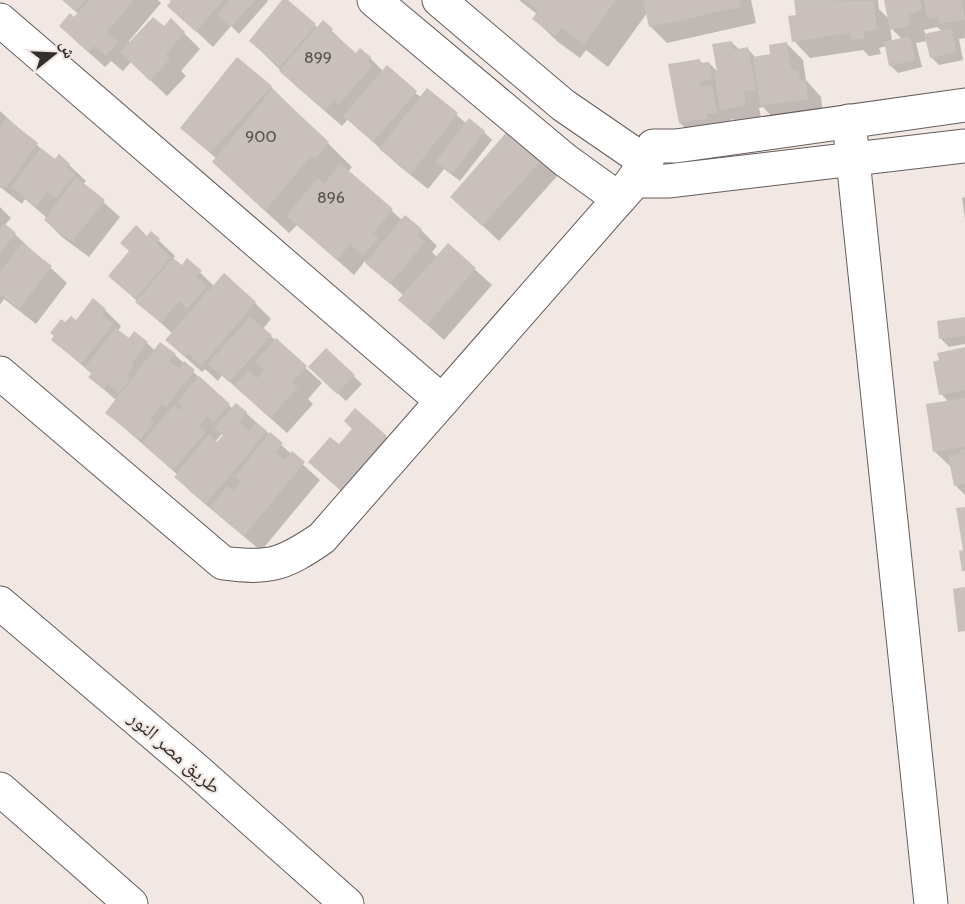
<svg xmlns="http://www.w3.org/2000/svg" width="965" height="904" font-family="Cabin,'Noto Naskh Arabic',sans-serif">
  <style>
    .shadow { fill: #0003; fill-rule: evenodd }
    .building { fill: #c9c0bc }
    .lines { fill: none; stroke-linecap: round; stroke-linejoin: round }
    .minor-casing { stroke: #665d5a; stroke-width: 35 }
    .minor { stroke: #fff; stroke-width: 33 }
    .labels { text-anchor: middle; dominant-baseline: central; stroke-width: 4.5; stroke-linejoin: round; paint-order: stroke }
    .number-label { font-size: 16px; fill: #595452 }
    .street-label { font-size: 20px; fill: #34302e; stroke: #f1e7e3 }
  </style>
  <rect width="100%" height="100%" fill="#f1e7e3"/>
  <g class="shadow">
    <polygon points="63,0 158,0 161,3 129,41 131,43 164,28 171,20 200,49 181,71 186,76 167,96 131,62 123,71 111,61 105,67 77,42 74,19 78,14"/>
    <polygon points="169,0 267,0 268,1 239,34 231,26 213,47 169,6 172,2"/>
    <polygon points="285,0 318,28 323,22 356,55 371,59 384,72 421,97 427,90 467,124 484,132 492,140 460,181 444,169 428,189 398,165 348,119 342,126 297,87 251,41"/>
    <polygon points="519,0 751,0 756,23 667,43 650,26 647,13 608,67 586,50 580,58 558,42 534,19 537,14"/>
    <path d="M795,0H878L879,9L890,20L885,0H965V38L959,39L963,60L939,65L931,57L927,41L916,43L922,67L898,73L890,65L886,46L879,48L881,54L869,56L863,50L810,58L794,41L798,17ZM890,27L902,39L892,41ZM937,27L942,31L926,35L924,30Z"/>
    <polygon points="731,42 740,50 748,49 756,58 771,55 787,44 803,60 806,80 821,97 823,115 777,122 763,107 759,108 762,121 738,125 731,118 732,129 697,139 680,123 699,60 703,64 709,63 719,73"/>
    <polygon points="238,60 271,87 352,167 348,172 402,220 421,230 437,246 432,252 437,257 448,245 492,285 444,340 400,300 404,296 365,261 354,275 297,225 289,233 238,186 217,159 182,128"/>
    <polygon points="0,111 51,158 69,165 86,181 83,184 120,217 89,257 62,237 45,220 47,218 25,199 22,204 0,187"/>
    <polygon points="512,130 559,174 499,241 469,213"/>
    <polygon points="965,197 965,219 962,198"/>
    <polygon points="0,207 11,218 5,225 67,283 36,324 4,299 0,305"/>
    <polygon points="151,233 175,256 173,259 182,267 188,261 214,286 255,303 271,319 263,329 322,383 308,399 313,404 287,433 222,375 218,381 205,369 202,372 184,356 167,340 173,334 110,276"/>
    <path d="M105,310L121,326L118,331L129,340L147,343L155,351L175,355L233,409L246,413L320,480L261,551L192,493L176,477L178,475L107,413L117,401L90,377L92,374L53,340L65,324ZM222,434L224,436L218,444L215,442Z"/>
    <polygon points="965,319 965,344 949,347 941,339"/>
    <polygon points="965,349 965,495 955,485 951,467 934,451 949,402 941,394"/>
    <polygon points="326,350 362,384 346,401 318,375"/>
    <polygon points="386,437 402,453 358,506 310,462 339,446"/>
  </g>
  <g class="building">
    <polygon points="62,0 85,0 75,11"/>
    <polygon points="89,0 134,0 107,32 118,42 106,56 94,46 88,52 59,26 70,13 74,17"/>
    <polygon points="172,0 223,0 196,32 167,6"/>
    <polygon points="230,0 255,0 231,27 217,15"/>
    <polygon points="282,0 288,0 316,24 280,67 249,41"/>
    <polygon points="524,0 616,0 584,44 562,28 555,36 532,19 538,11"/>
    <polygon points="643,0 739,0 741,7 649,27"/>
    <polygon points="794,0 873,1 877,29 864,32 865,38 851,40 850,33 792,42 788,16 796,15"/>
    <polygon points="884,0 920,0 922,10 909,14 911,25 890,30"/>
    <polygon points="924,0 962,0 965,19 939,24 937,17 927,19"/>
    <polygon points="153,17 164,26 171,18 185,32 166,54 170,59 150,81 120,52"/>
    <polygon points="323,20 333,29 331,31 356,53 360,48 372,58 367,62 372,66 339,105 334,100 325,111 279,71"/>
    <polygon points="951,28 956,52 930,58 924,34"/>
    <polygon points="910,36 915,60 889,66 884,42"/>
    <polygon points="732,41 734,50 748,47 756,90 744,92 746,105 720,110 714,73 717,72 712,44"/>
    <polygon points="787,42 791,70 798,70 800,80 805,79 808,99 760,106 753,57 770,54 769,45"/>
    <polygon points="237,57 272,86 210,153 180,128"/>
    <polygon points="700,59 700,63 709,62 712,79 700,81 701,87 712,85 717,113 706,114 707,119 679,123 668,64"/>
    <polygon points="387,65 417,91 373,142 343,116"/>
    <polygon points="427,88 458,113 411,174 379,149"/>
    <polygon points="272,89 329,142 315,160 311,156 265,211 212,162"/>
    <polygon points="6,118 38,143 5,189 0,185 0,127"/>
    <polygon points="469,118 485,131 452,174 435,162"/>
    <polygon points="511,127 544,157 482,226 450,197"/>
    <polygon points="41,148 55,159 59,154 70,164 67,168 75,174 56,198 48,192 36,207 11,187"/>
    <polygon points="340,163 393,209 373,233 379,237 363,256 350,244 337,260 286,216 318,178 324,184"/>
    <polygon points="76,177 105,200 72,242 44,220"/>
    <polygon points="405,215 422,229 417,235 425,242 390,284 365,263"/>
    <polygon points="4,223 16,233 0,253 0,228"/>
    <polygon points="136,225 147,236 151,231 160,239 156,243 171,257 135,299 108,276 129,251 120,243"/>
    <polygon points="22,243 52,266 19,309 0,294 0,272"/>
    <polygon points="448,243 476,268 427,325 398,300"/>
    <polygon points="173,258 182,265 187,258 202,271 196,277 207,286 187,309 179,301 161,323 135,302"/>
    <polygon points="224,273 256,302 201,366 188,354 185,357 165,340"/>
    <polygon points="93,298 106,309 102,315 113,324 81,364 51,340 54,336 50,333 61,319 65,322 71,316 76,320"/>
    <polygon points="250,317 272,335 229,382 208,364"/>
    <polygon points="965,317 965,336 939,339 937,321"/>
    <polygon points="116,328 129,338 134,331 148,342 131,364 134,366 128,375 131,378 119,393 107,384 103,389 88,377 92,373 85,367"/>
    <polygon points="276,338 307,366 292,382 298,387 270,418 234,386 248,370 257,378 264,370 255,362"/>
    <polygon points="160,342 176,354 169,362 179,368 184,361 195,370 166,407 162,403 150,419 154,422 140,440 105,413"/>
    <polygon points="965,347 965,390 939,395 933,362 939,360 937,353"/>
    <polygon points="326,348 355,375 337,394 308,367"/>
    <polygon points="199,376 230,404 214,422 207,416 199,426 206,432 173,470 142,443 174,405 179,410 182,407 177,402"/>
    <polygon points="965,398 965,447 933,452 926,404"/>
    <polygon points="236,403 247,412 239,422 249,431 256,422 267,431 206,504 174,477 209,434 217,442 223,435 214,428"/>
    <polygon points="355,408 387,436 341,491 308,462 330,437 339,444 352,429 344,421"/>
    <polygon points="270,432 283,443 275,453 285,460 292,451 305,462 244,536 210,507 227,486 233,491 241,482 235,477"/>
    <polygon points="965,449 965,484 954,486 948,456 960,453 959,450"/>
    <polygon points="965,507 965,571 962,571 959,551 963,550 956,508"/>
    <polygon points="965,587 965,631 958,632 953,589"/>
  </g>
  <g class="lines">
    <g class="minor-casing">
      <g id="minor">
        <polyline points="374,0 565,160 619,199 635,181 668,181 965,146"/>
        <polyline points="439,0 563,105 646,162 653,146 676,146 965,105"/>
        <polyline points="0,20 442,401"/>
        <polyline points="849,121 931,904"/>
        <path d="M0,373L223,563C269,569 283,565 322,538L619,199L646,162"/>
        <polyline points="0,603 194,768 347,904"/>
        <polyline points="0,789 131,904"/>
      </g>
    </g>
    <use href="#minor" class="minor"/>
  </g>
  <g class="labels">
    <g class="number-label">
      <text x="318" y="57">899</text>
      <text x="261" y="136">900</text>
      <text x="331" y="197">896</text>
    </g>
    <g class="street-label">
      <text transform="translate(175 752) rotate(41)">طريق مصر النور</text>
    </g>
  </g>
  <g transform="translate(54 54) rotate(72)" stroke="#f1e7e3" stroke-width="4.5" paint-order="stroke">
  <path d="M0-4.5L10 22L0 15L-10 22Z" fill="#34302e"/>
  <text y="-9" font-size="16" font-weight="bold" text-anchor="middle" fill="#34302e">ش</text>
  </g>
</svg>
